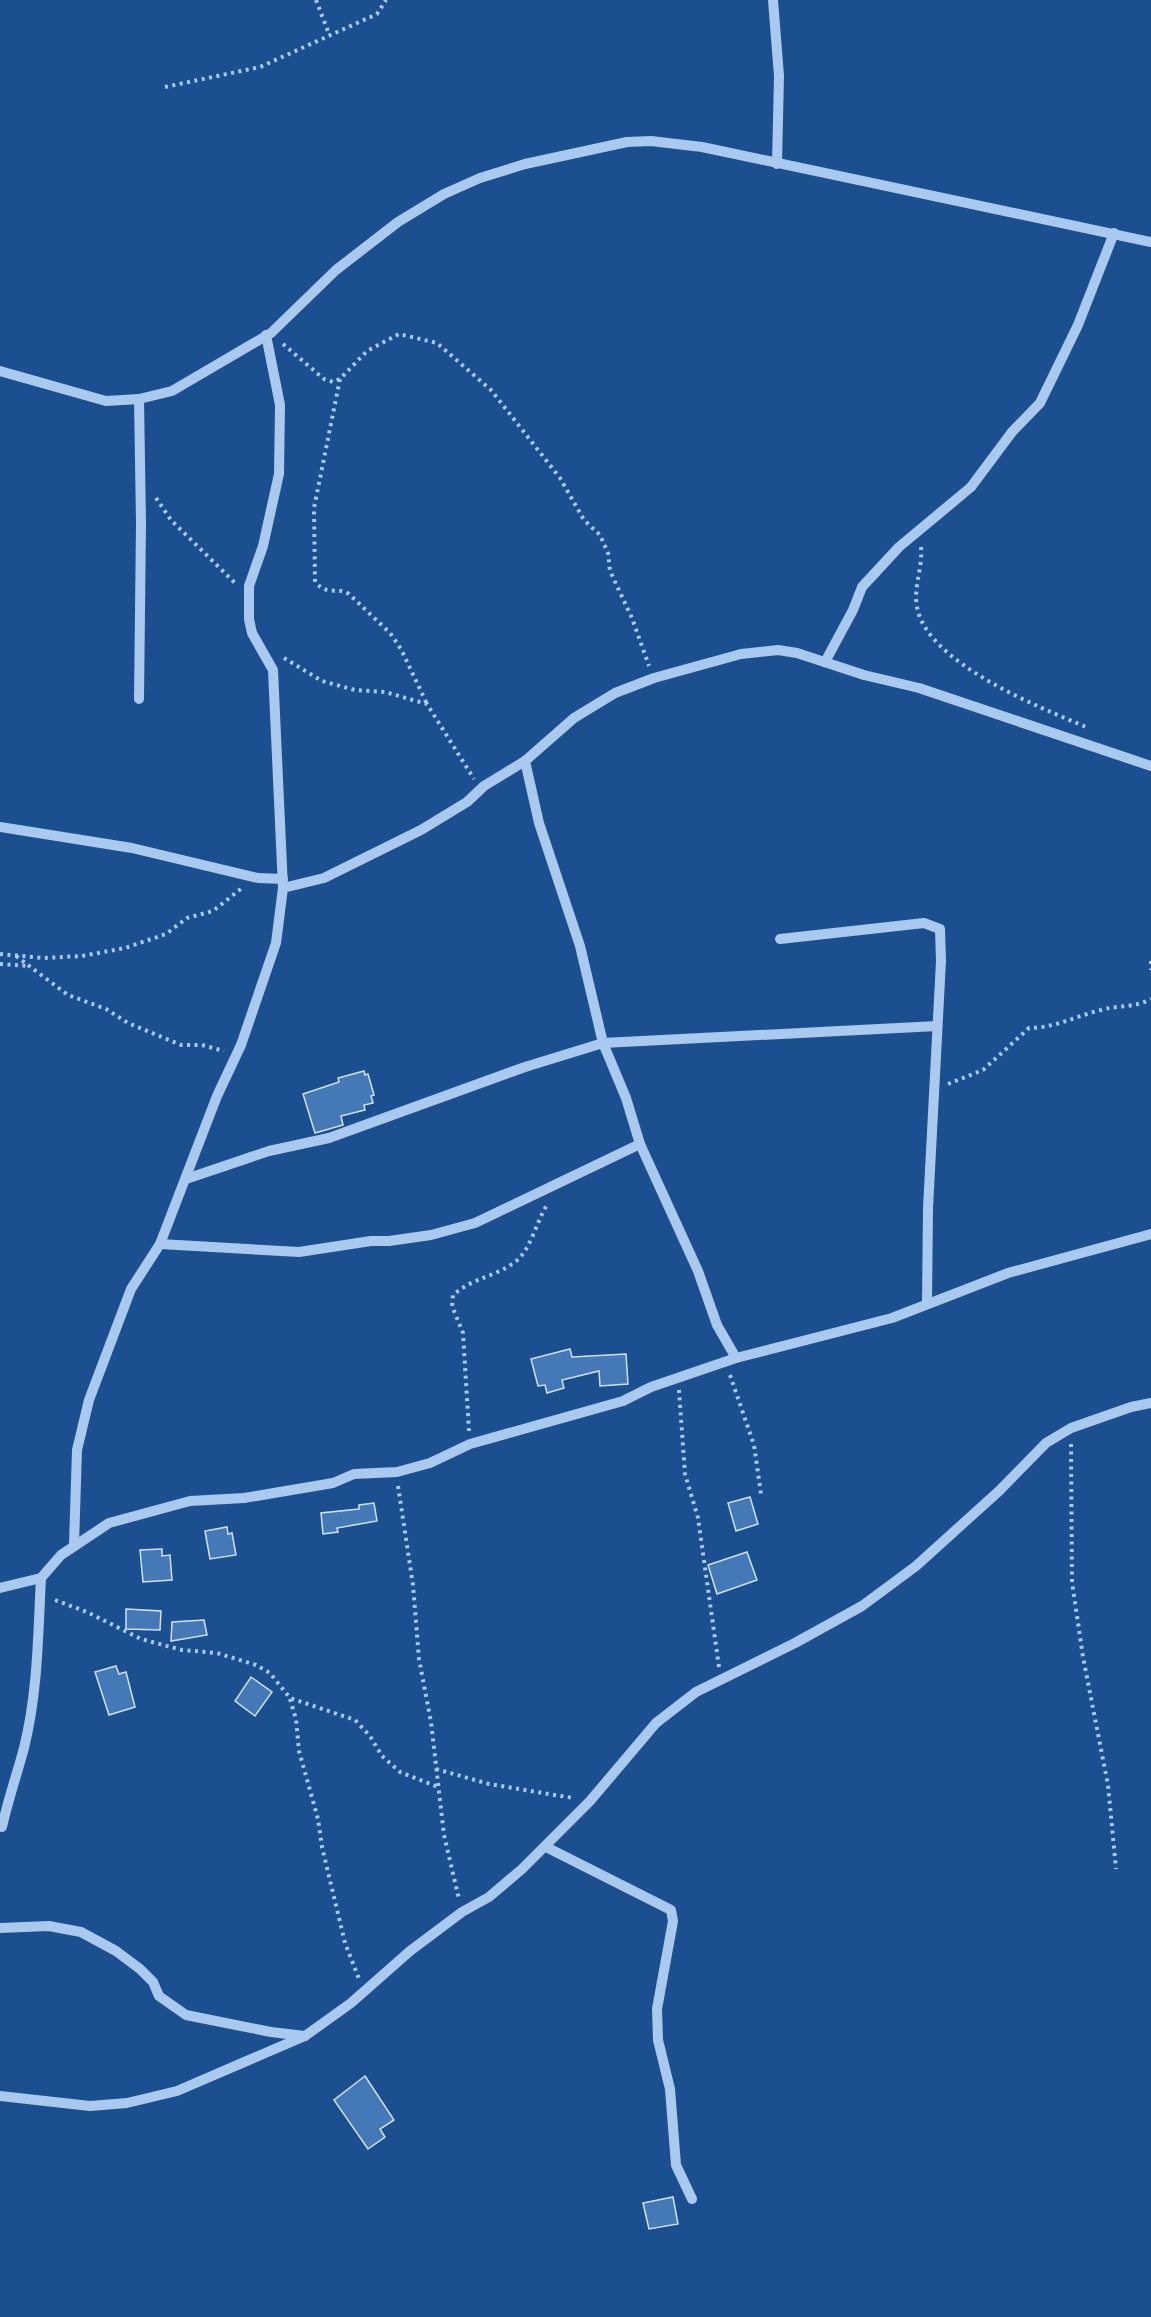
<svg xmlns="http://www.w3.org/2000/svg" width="1151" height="2317" font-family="Poppins,sans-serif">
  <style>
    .building { fill: #4478b7; stroke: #cfe3fa; stroke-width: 1.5 }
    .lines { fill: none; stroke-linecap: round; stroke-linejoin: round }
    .path { stroke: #a9c9ee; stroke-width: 4; stroke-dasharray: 3 4.5; stroke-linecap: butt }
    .minor { stroke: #a9c9ee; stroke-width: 10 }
  </style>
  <rect width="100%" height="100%" fill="#1b4f8f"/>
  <g class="building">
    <polygon points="364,1071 365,1075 368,1074 374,1095 371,1096 373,1103 364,1105 365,1110 341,1116 343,1125 315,1133 303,1094 339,1082 338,1078"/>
    <polygon points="570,1349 572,1357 626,1354 628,1384 600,1386 599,1371 562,1380 564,1388 547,1393 545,1385 538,1386 531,1359"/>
    <polygon points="750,1497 758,1524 736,1531 728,1503"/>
    <polygon points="374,1503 377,1521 337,1528 338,1532 323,1534 321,1513 359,1509 359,1505"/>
    <polygon points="227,1527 228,1534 232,1533 236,1555 210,1559 205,1531"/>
    <polygon points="162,1549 162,1556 170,1555 172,1580 143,1582 140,1550"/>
    <polygon points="747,1552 757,1580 717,1594 708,1565"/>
    <polygon points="126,1609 161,1611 160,1630 126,1629"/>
    <polygon points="204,1620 207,1635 171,1641 172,1622"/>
    <polygon points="116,1666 119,1674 126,1672 135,1707 109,1715 95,1672"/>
    <polygon points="251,1677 272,1692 255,1716 235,1701"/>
    <polygon points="365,2076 394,2120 380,2129 385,2137 368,2149 334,2100"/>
    <polygon points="673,2197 678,2224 649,2229 643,2203"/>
  </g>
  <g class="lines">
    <g class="path">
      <polyline points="316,0 329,34"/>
      <polyline points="165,87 260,67 377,14 386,0"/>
      <polyline points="283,344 324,379 333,382 340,379 367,351 399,334 437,343 491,390 560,478 584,520 600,535 608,553 610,571 632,618 649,666"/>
      <path d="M340,379L314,508L315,582C329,597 336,586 349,594L390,633L401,649L427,704"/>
      <polyline points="156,498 171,520 236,584"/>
      <path d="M921,547C923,567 913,588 917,607C927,663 1039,707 1086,727"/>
      <polyline points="284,658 322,681 355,690 385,692 427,704 474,779"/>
      <polyline points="0,954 44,958 82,956 125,948 166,934 187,918 213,911 242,888"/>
      <polyline points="16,956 68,995 106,1009 128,1023 181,1045 202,1045 224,1051"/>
      <polyline points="1151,961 1151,970"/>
      <polyline points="0,964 28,966"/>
      <path d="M948,1084L983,1070L1029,1028C1055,1028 1076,1016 1101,1010C1118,1005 1135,1008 1151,999"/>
      <polyline points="730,1375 754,1445 761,1494"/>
      <polyline points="679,1390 685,1474 698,1518 719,1667"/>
      <path d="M469,1431L463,1333L452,1306L453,1295C474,1277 495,1277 515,1262C531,1250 536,1222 547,1205"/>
      <polyline points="1071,1444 1072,1582 1083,1657 1108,1785 1116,1869"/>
      <polyline points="398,1486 413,1585 419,1659 431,1722 444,1835 459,1899"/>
      <polyline points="55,1600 87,1612 141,1639 182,1650 217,1653 256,1665 270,1673 290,1698 355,1720 370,1736 382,1756 400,1772 438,1787"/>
      <polyline points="290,1699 296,1719 299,1751 318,1819 322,1847 345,1943 359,1979"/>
      <polyline points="436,1769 489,1784 573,1798"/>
    </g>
    <g class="minor">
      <polyline points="773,0 779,76 777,164"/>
      <polyline points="266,335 280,405 279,474 263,546 249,586 249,619 252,633 273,670 283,888"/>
      <polyline points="0,371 106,401 139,399 172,391 271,333 336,270 398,222 444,194 480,178 525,164 627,142 651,141 702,147 1151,242"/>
      <polyline points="139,399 141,523 139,699"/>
      <polyline points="825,662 853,610 862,587 899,547 971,487 1012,432 1040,403 1078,325 1114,233"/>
      <polyline points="525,761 539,823 580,946 603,1043 626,1098 640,1144 698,1271 717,1325 736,1358"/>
      <polyline points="0,827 132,848 258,878 283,879"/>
      <polyline points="780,939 924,923 940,929 941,961 928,1208 927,1303"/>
      <polyline points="186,1179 269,1151 329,1138 525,1067 603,1043 937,1026"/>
      <polyline points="160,1244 299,1252 371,1241 389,1241 431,1235 475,1223 640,1144"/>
      <polyline points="74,1545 77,1450 89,1400 131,1289 160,1244 217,1096 241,1045 276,943 283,888 324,878 421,830 467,802 484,786 525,761 574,718 615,693 654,678 741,654 778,650 797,653 864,675 919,688 1151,766"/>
      <polyline points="0,1588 41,1578 61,1555 109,1523 190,1501 244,1498 333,1483 354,1474 397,1472 430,1463 470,1444 623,1401 651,1387 736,1358 892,1318 1008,1273 1151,1234"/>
      <path d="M2,1827C8,1800 17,1774 24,1748C38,1692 38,1634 41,1578"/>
      <polyline points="546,1847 671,1910 673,1921 657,2009 658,2040 670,2089 676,2165 692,2199"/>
      <polyline points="0,1928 49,1926 81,1932 116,1951 140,1969 153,1982 159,1996 186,2015 271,2032 305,2036"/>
      <polyline points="0,2096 90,2106 127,2103 177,2091 305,2036 351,2003 410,1951 462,1912 489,1897 522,1869 590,1801 656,1723 696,1692 795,1643 862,1606 916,1566 999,1491 1046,1443 1071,1428 1131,1407 1151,1403"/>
    </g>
  </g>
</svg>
